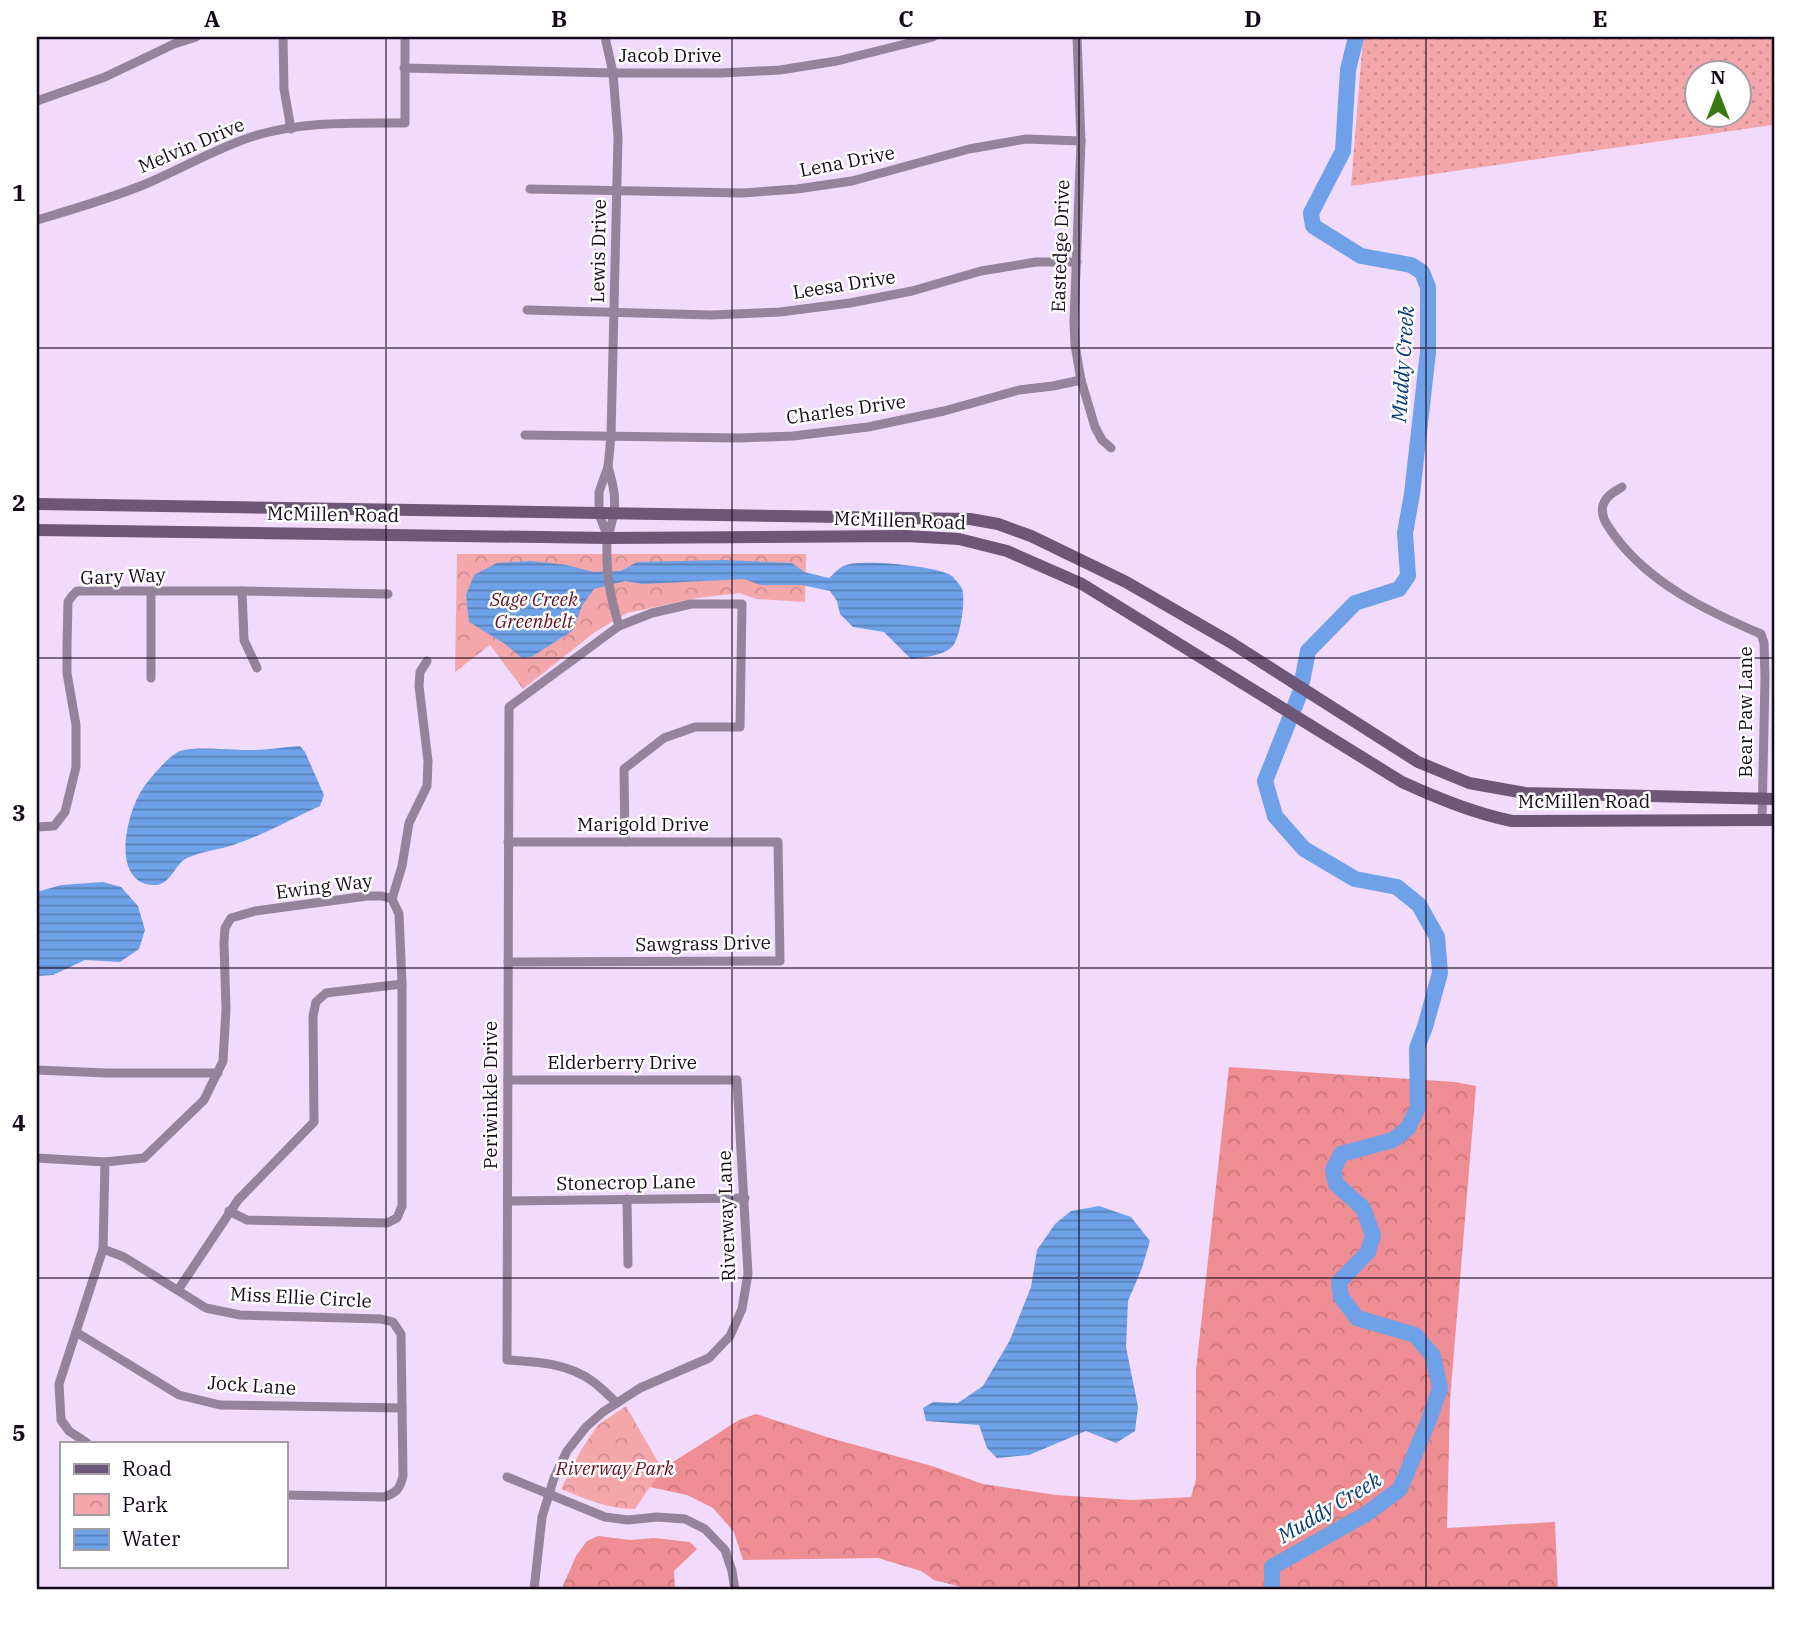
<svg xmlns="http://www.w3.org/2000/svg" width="1812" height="1627" font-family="'IBM Plex Serif',serif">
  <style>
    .grass { fill: url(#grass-dots); fill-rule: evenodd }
    .forest { fill: url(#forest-crowns) }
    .park { fill: url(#park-crowns) }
    .water { fill: url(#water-rules) }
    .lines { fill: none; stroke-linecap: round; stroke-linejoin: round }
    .river { stroke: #6ea1e7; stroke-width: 16 }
    .minor { stroke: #94839a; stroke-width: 9 }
    .secondary { stroke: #6d5676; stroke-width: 12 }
    .grid { fill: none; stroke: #17091c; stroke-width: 2; stroke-opacity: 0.55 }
    .labels { text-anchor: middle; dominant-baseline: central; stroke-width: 5; stroke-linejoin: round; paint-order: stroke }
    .street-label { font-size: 19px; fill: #17091c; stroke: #fff }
    .park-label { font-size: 19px; font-style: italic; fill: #651020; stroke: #fff }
    .water-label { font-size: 21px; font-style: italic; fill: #053a77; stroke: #fff }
    .neatline { fill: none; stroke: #17091c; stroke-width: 2.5 }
    .grid-label { font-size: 23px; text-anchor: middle; font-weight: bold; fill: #17091c }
  </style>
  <defs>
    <pattern id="grass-dots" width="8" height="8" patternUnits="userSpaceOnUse" patternTransform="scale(1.75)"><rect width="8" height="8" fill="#f3a7aa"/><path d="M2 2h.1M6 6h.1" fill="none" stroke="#d08e92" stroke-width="1.8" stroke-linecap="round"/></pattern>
    <pattern id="forest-crowns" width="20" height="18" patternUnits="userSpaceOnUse" patternTransform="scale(1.75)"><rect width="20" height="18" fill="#ee8d93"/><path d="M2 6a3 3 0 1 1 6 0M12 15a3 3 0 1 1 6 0" fill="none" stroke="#cb787e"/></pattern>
    <pattern id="park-crowns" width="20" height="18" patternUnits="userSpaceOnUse" patternTransform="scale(1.75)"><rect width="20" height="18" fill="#f3a7aa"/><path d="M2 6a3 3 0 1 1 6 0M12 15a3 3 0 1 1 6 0" fill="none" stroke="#d08e92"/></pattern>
    <pattern id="water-rules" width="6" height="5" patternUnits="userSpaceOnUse" patternTransform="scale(1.75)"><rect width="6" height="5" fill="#6ea1e7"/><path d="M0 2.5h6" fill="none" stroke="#5981ba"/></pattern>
  </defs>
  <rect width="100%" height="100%" fill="#f1dafb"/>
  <path class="grass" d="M1363,37H1774L1772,125L1351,186ZM1696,74H1738V116H1696Z"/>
  <g class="forest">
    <polygon points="1229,1067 1455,1082 1476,1086 1450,1400 1447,1528 1555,1522 1558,1590 973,1590 934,1580 921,1571 878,1558 743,1560 734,1532 713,1508 687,1495 650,1487 662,1469 739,1420 756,1414 830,1438 932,1466 983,1484 1056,1495 1132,1500 1191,1497 1196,1480 1196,1370"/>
    <polygon points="598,1536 630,1540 654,1538 690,1542 697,1549 674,1571 675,1590 561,1590 576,1556 587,1541"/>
  </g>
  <g class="park">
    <polygon points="457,554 806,554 805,602 756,599 739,593 697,598 627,613 595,632 523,689 490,645 455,672"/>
    <path d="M626,1406L662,1469L635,1509C608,1509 585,1499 561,1489L581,1450L598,1425Z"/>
  </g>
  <g class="water">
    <path d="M723,560L792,563L804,572L829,578C834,574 839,567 846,565C863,559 938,566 952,576C955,579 961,586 962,589C966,600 960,639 952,647C942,656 924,657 911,659L884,632L853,627L840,614L837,601L830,591L802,585H760L744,579L643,584L625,581L594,589L583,604L572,631L533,656L522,658L505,644L469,622L466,595L474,575L497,563L531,561L567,565L593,572L621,571L637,562Z"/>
    <path d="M300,746L305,752L324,795L320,806C291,819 264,835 233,845C218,850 202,851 187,858C174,864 171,887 152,885C110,881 127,812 142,790C148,780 168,757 178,752C191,745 236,751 252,750C268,750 284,747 300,746Z"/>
    <polygon points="103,882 121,887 138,906 145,930 139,949 120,962 85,960 53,975 37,976 37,892 61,885"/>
    <polygon points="1099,1206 1131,1217 1150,1241 1142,1268 1128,1301 1126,1347 1138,1407 1135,1431 1116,1443 1086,1431 1029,1455 997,1458 987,1448 979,1425 926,1421 923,1408 933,1402 958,1403 983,1386 1010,1340 1031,1287 1037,1250 1055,1224 1071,1211"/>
  </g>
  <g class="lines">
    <g class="river">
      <polyline points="1302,682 1308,651 1355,603 1399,589 1408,576 1405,533 1412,494 1428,352 1428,287 1422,272 1411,265 1361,256 1313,226 1311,213 1343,151 1348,70 1356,37"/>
      <polyline points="1272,1590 1272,1567 1366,1514 1400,1489 1429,1420 1440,1388 1433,1356 1415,1335 1357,1318 1341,1297 1339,1282 1368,1252 1373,1235 1363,1208 1336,1184 1333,1170 1341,1154 1393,1140 1408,1128 1418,1107 1417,1048 1425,1027 1440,973 1437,937 1419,905 1397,887 1355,879 1304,849 1275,816 1265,781 1300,693"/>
    </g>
    <g class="minor">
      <polyline points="283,37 284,89 291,129"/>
      <polyline points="605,37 613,73 618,137 611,436 608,467 599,492 599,514 608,538"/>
      <polyline points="1077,37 1081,141 1074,322 1075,345 1081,380 1095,427 1102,440 1111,448"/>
      <polyline points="404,68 613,73 721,73 780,70 837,61 933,37"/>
      <polyline points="37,101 105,77 174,44 196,37"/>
      <polyline points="530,189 743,193 797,189 852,181 969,149 1026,139 1081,141"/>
      <path d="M37,220C74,209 112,198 148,183C183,168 215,149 251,137C300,121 353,123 405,123V37"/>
      <polyline points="527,310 711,315 780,312 850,303 912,291 981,271 1036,262 1077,262"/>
      <polyline points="525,435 739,438 793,436 868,427 944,411 1019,390 1053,386 1081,380"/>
      <path d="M608,467C613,484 617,499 613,516C612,525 608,534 607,543C606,576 610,595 619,626"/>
      <path d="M1622,487C1614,492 1606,496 1603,505C1600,517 1608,526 1614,535C1650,584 1707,611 1761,634L1764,643L1765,678L1762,820"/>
      <polyline points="242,591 244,640 257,668"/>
      <polyline points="151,678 151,592"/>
      <polyline points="37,827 54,826 65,812 76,767 76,725 67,673 67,645 68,602 72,596 77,591 242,591 388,594"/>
      <polyline points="392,899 402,866 409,823 427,786 428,761 419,686 420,672 427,661"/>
      <polyline points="508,962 780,961 778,842 508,842"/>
      <polyline points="37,1070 105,1073 218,1073"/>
      <polyline points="508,1080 737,1080 748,1274 742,1309 730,1336 709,1358 640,1388 603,1412 586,1427 567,1451 554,1478 542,1517 534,1590"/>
      <polyline points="37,1158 105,1162 144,1158 204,1100 223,1061 226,1009 224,943 225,928 231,918 255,911 367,896 382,896 392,899 399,914 402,984 402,1206 397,1218 387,1223 247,1220 229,1211"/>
      <polyline points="627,1199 628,1264"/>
      <polyline points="508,1201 745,1198"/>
      <path d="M103,1249L124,1257L206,1308L240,1315L381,1319L393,1322L401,1334L403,1476C400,1489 396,1493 384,1497L285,1495"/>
      <polyline points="178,1290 238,1200 314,1122 313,1016 316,1002 326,993 402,984"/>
      <polyline points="76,1332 179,1395 220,1405 402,1408"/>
      <path d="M617,1403C609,1396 601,1387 592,1381C567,1363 537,1362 507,1360L509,707L619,626L652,613L691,604H742L740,727H695L664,738L624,769L625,842"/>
      <polyline points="87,1443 69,1431 61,1420 59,1384 103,1249 105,1162"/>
      <polyline points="507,1477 605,1517 628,1520 657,1517 685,1519 705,1529 725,1550 732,1571 735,1590"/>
    </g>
    <g class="secondary">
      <polyline points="37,504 970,519 998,524 1031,536 1126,582 1230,642 1418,762 1469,783 1525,793 1775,799"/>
      <path d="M37,530L608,538L906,536L959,539L1007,551L1082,584L1402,782C1437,798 1473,813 1512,821L1775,820"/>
    </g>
  </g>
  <path class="grid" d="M386,37V1590M732,37V1590M1079,37V1590M1426,37V1590M37,348H1775M37,658H1775M37,968H1775M37,1278H1775"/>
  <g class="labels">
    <g class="street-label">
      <text x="670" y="55">Jacob Drive</text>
      <text transform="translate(191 145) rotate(-23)">Melvin Drive</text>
      <text transform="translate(847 161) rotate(-11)">Lena Drive</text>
      <text transform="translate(1060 246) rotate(-88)">Eastedge Drive</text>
      <text transform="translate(598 251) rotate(-89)">Lewis Drive</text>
      <text transform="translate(844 284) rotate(-9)">Leesa Drive</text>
      <text transform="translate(846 409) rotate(-8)">Charles Drive</text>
      <text transform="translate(333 514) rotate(1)">McMillen Road</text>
      <text transform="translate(900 520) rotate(2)">McMillen Road</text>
      <text transform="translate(123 576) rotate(-2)">Gary Way</text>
      <text transform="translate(1745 712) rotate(-90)">Bear Paw Lane</text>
      <text x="1584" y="801">McMillen Road</text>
      <text x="643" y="824">Marigold Drive</text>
      <text transform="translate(324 886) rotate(-7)">Ewing Way</text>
      <text transform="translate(703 943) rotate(-1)">Sawgrass Drive</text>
      <text x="622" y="1062">Elderberry Drive</text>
      <text transform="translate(490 1095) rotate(-90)">Periwinkle Drive</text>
      <text transform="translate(626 1182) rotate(-1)">Stonecrop Lane</text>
      <text transform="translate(726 1216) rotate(-92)">Riverway Lane</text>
      <text transform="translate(301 1297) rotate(3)">Miss Ellie Circle</text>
      <text transform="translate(252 1385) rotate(4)">Jock Lane</text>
    </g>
    <g class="park-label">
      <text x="534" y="599">Sage Creek<tspan x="534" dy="22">Greenbelt</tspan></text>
      <text x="615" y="1468">Riverway Park</text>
    </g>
    <g class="water-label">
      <text transform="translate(1402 364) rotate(-86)">Muddy Creek</text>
      <text transform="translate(1329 1507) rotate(-31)">Muddy Creek</text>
    </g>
  </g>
  <rect width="1812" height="1627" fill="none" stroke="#ffffff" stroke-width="77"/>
  <rect x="60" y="1442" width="228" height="126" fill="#ffffff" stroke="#a29da4" stroke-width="2"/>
  <rect x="74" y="1464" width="35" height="10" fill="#6d5676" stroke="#a29da4" stroke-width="2"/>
  <text x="122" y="1476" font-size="21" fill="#17091c">Road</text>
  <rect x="74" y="1494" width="35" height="21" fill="url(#park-crowns)" stroke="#a29da4" stroke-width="2"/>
  <text x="122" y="1512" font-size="21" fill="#17091c">Park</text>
  <rect x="74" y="1529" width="35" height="21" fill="url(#water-rules)" stroke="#a29da4" stroke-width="2"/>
  <text x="122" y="1546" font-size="21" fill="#17091c">Water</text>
  <g transform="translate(1718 94)"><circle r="33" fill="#ffffff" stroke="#a29da4" stroke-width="2"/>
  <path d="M0-5L12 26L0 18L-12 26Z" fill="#3a7812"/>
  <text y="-10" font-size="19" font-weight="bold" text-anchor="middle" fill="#17091c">N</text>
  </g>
  <rect x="38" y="38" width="1735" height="1550" class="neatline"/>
  <g class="grid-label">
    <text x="212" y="27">A</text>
    <text x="559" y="27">B</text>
    <text x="906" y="27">C</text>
    <text x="1253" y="27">D</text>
    <text x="1600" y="27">E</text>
    <text x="19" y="201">1</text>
    <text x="19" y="511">2</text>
    <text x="19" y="821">3</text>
    <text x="19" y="1131">4</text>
    <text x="19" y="1441">5</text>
  </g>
</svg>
